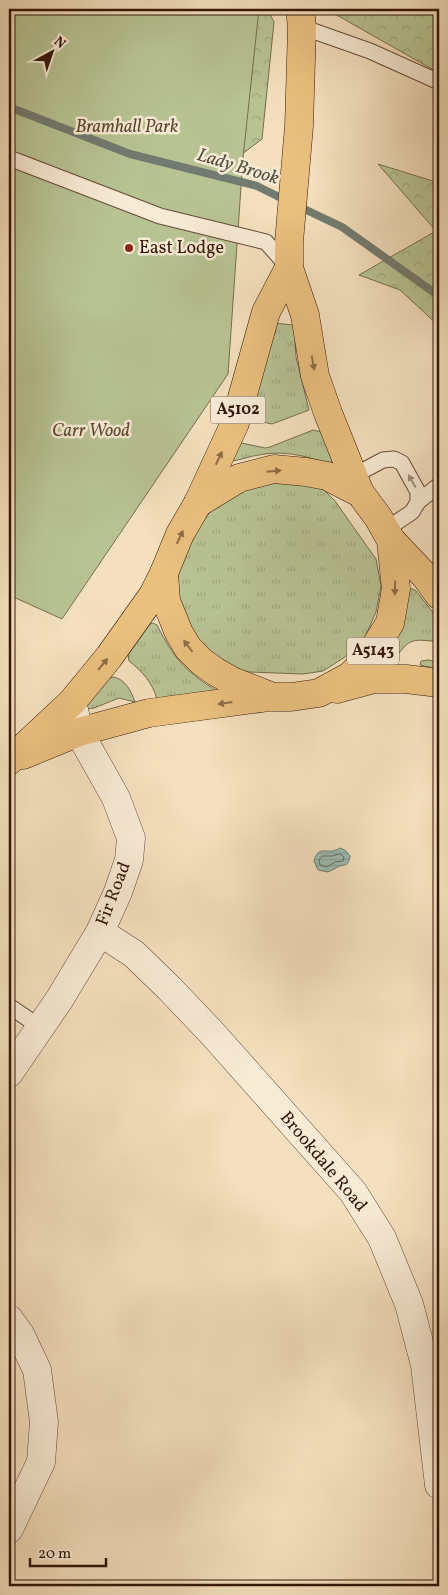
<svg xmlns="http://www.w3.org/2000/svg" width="448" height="1595" font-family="Vollkorn,serif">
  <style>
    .grass { fill: url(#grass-tufts); stroke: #766d4e }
    .forest { fill: url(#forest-crowns); stroke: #766d4e }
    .green { fill: #b8c394; stroke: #766d4e }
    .water { fill: url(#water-rules); stroke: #727b6f }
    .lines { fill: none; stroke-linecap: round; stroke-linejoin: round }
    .shore { stroke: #686a5e; stroke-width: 1 }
    .stream { stroke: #727b6f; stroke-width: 8 }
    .lane-casing { stroke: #644936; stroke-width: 17 }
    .street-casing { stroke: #644936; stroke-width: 29 }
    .primary-casing { stroke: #341708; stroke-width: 29 }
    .lane { stroke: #f8ebd5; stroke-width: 15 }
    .street { stroke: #f8ebd5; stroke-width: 28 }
    .primary { stroke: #eac07f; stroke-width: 28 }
    .oneway { fill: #8f6c44 }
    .oneway2 { fill: #a08c79 }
    .poi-dot { fill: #8f2418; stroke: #f8ebd5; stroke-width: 2 }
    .labels { text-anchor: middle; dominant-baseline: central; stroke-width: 5; stroke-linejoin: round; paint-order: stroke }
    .shield { fill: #f8ebd5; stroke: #6f5746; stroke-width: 1 }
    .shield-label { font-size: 16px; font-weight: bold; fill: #341708 }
    .park-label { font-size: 18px; font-style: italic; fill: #5c4b32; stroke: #f8ebd5 }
    .poi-label { font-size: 18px; fill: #341708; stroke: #f8ebd5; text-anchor: start }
    .street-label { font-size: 18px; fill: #341708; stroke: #f8ebd5 }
    .water-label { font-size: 19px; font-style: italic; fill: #585144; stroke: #f8ebd5 }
  </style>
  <defs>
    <pattern id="grass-tufts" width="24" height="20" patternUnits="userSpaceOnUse" patternTransform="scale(1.25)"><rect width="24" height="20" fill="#b8c394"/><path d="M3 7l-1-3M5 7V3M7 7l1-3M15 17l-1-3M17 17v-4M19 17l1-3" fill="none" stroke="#9fa77e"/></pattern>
    <pattern id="forest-crowns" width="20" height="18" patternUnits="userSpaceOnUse" patternTransform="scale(1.25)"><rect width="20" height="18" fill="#b8c394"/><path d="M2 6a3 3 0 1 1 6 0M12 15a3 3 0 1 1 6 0" fill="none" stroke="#9fa77e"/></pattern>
    <pattern id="water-rules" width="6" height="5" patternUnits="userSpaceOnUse" patternTransform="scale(1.25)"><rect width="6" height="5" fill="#9cbdb3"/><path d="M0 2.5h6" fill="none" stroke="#87a298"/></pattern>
  </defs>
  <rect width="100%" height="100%" fill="#f4e0be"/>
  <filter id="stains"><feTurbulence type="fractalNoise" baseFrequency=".004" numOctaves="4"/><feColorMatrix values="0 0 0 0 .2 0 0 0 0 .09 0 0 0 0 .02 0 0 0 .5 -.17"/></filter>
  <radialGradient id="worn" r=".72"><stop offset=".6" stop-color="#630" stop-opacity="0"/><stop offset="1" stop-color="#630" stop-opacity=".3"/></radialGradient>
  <g class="grass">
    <polygon points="273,323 294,325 296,357 309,410 272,424 252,420 252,416 248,414"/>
    <path d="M313,430L321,432L333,460L329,464C306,456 284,450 259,455C250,456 241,460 232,461L237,442L265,448L270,447Z"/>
    <polygon points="257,480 307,482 323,489 335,501 376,559 381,586 376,612 366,635 345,657 323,671 303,674 249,672 229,667 212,656 188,630 179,606 178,574 182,561 199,527 212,509"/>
    <path d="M409,589H413L416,591L439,620V642C409,638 409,639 392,663H384L383,659Z"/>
    <path d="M153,623L157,625C174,658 183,669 215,690L216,692L157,699C152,682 142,671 129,661L128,655L150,624Z"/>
    <polygon points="428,660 439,662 439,669 420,665 421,661"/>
    <path d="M114,677C126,680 131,691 135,702L119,698L94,708L88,709L85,707L109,678Z"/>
  </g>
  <g class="forest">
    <polygon points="169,9 267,9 274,22 262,139 233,161"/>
    <polygon points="326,9 439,9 439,73"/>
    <polygon points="378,164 439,183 439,326 400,290 359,275 436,231"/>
  </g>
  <polygon class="green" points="9,9 259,9 243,158 228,374 62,619 9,595"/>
  <path class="water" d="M341,848L346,851L350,856C348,869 343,863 336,868C333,869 331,871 328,872L318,870L314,861C318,847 323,852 333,851C336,850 338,849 341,848Z"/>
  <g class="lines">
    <polygon class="shore" points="340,854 344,857 343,861 335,862 327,867 320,865 319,860 322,856 332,856"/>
    <g class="stream">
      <polyline points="9,107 130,154 257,186 287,201"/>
      <polyline points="298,206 342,227 439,296"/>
    </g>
    <g class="lane-casing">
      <g id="lane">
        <polyline points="302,27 370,51 439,82"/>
        <polyline points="9,158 160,216 266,242 289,268"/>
        <polyline points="353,476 383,460 394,459 402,463 418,492 418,502 412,512 385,530"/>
        <polyline points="418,502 439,485"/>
        <polyline points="12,1008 40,1027"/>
      </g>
    </g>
    <g class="street-casing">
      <g id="street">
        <polyline points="100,932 134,954 169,988 211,1032 353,1192 382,1238 409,1304 425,1365 439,1485"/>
        <polyline points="9,1073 59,1000 100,932 118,892 129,860 131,838 116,798 79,732 74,710"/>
        <polyline points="9,1319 20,1334 37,1370 44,1422 41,1462 9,1529"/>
      </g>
    </g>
    <g class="primary-casing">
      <g id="primary">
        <polyline points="300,9 302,27 299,126 289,242 289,268 305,315 315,376 328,413 360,493"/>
        <polyline points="391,540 426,577 439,595"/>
        <polyline points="164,573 166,601 179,633 188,648 202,662 216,672 232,681 273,697 291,697 319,693 350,676 368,658 390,623 396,589 391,540 378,517 360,493 327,476 306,472 274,469 239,478 198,503"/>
        <polyline points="337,689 374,679 406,679 439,683"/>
        <polyline points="23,755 79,732 149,713 269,697"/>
        <polyline points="9,761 72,702 109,657 153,595 164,573 180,534 198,503 235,423 266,312 289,268"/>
      </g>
    </g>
    <use href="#lane" class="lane"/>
    <use href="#street" class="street"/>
    <use href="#primary" class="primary"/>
  </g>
  <defs><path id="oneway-solid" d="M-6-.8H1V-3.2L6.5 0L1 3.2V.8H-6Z" transform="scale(1.25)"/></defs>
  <g class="oneway">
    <use href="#oneway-solid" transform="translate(313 363) rotate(80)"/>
    <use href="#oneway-solid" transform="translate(219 458) rotate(-65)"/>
    <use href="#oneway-solid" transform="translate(274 471) rotate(-5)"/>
    <use href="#oneway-solid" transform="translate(180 537) rotate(-65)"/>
    <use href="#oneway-solid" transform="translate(395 588) rotate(92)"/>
    <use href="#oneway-solid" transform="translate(188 646) rotate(-127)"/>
    <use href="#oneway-solid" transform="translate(103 664) rotate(-50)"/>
    <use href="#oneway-solid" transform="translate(225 703) rotate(172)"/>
  </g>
  <use class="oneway2" href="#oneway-solid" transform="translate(412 481) rotate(-119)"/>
  <circle class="poi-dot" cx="129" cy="248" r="5"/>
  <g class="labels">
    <g class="shield">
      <rect x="210.5" y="396.5" width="55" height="27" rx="4"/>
      <rect x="347" y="637.5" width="52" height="27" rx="4"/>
    </g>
    <g class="shield-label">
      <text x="238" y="410">A5102</text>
      <text x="373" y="651">A5143</text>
    </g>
    <g class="park-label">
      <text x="127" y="127">Bramhall Park</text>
      <text x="91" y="431">Carr Wood</text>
    </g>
    <g class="poi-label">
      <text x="139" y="248">East Lodge</text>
    </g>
    <g class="street-label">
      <text transform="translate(114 894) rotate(-69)">Fir Road</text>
      <text transform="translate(323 1162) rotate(50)">Brookdale Road</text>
    </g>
    <g class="water-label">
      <text transform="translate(238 167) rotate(17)">Lady Brook</text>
    </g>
  </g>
  <rect width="448" height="1595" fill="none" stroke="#f4e0be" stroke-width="30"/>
  <rect x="10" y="10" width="428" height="1575" fill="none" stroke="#341708" stroke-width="2.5"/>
  <rect x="15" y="15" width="418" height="1565" fill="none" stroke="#341708"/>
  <g transform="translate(52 52) rotate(40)" stroke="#f8ebd5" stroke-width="4" paint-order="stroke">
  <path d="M0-4L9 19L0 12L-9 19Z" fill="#341708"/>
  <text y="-8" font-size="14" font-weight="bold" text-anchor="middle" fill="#341708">N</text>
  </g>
  <path d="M30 1558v8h76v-8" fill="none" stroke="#341708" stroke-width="2.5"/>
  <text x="38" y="1558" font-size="15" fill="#341708" stroke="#f8ebd5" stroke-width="4" paint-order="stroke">20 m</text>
  <rect width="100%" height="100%" filter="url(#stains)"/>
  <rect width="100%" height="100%" fill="url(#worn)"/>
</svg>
